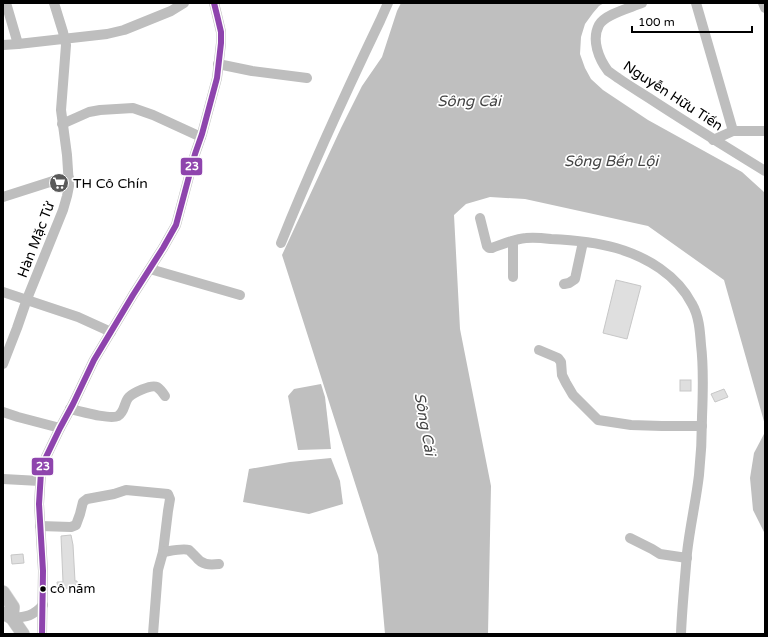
<svg xmlns="http://www.w3.org/2000/svg" width="768" height="637" font-family="'Varela Round',sans-serif">
  <style>
    .water { fill: #bfbfbf }
    .building { fill: #dfdfdf; stroke: #c7c7c7 }
    .lines { fill: none; stroke-linecap: round; stroke-linejoin: round }
    .major-casing { stroke: #dbdbdb; stroke-width: 14 }
    .minor { stroke: #bebebe; stroke-width: 10 }
    .major { stroke: #bebebe; stroke-width: 13 }
    .bus-1-casing { stroke: #fff; stroke-width: 9 }
    .bus-1 { stroke: #8e44ad; stroke-width: 6 }
    .bus-dot { fill: #000; stroke: #fff; stroke-width: 1.5 }
    .labels { text-anchor: middle; dominant-baseline: central; stroke-width: 3.5; stroke-linejoin: round; paint-order: stroke }
    .bus-label { font-size: 13px; fill: #000; stroke: #fff; text-anchor: start }
    .street-label { font-size: 14px; fill: #000; stroke: #fff }
    .poi-label { font-size: 14px; fill: #000; stroke: #fff; text-anchor: start }
    .water-label { font-size: 15px; font-style: italic; fill: #444; stroke: #fff }
    .line-badge { stroke: #fff; stroke-width: 1.5 }
    .badge-label { font-size: 11px; text-anchor: middle; font-weight: bold; fill: #fff }
  </style>
  <rect width="100%" height="100%" fill="#fff"/>
  <g class="water">
    <polygon points="401,3 604,3 599,6 593,13 585,24 581,37 580,54 585,68 591,79 603,90 648,120 742,172 765,193 765,425 724,280 648,226 525,199 490,197 466,204 454,215 460,329 491,486 488,634 385,634 378,555 282,255 341,128 362,86 382,57 397,11"/>
    <polygon points="321,384 325,397 331,449 298,450 288,396 294,389"/>
    <polygon points="765,432 765,534 753,510 750,478 754,453"/>
    <polygon points="331,458 340,481 343,504 309,514 243,502 249,469 290,462"/>
  </g>
  <g class="building">
    <polygon points="616,280 641,286 627,339 603,333"/>
    <rect x="680" y="380" width="11" height="11"/>
    <polygon points="724,389 728,397 715,402 711,394"/>
    <polygon points="71,535 73,545 75,581 77,581 78,587 58,589 57,582 63,582 61,536"/>
    <polygon points="23,554 24,563 12,564 11,555"/>
  </g>
  <g class="lines">
    <g class="major-casing">
      <g id="major">
        <polyline points="3,592 13,607 12,618"/>
        <polyline points="3,613 12,618 23,634"/>
      </g>
    </g>
    <g class="minor">
      <polyline points="6,3 18,44"/>
      <path d="M642,3C630,8 605,14 599,25C591,40 599,59 608,71C611,73 615,76 618,78C628,85 638,91 649,98C687,123 726,147 765,171"/>
      <polyline points="696,3 733,131"/>
      <polyline points="763,3 765,8"/>
      <polyline points="3,45 18,44 107,34 124,30 171,11 184,3"/>
      <polyline points="218,64 252,71 307,78"/>
      <polyline points="62,124 89,112 100,110 133,108 153,115 201,137"/>
      <polyline points="713,140 733,131 765,131"/>
      <polyline points="3,197 53,181 69,178"/>
      <path d="M480,218L487,246L489,248H492C503,244 514,239 526,238C534,237 543,238 551,239C572,240 595,242 616,248C647,257 677,275 692,304C699,316 700,331 701,345C704,369 703,393 702,417C702,436 701,456 699,475C696,501 690,526 687,553C685,580 682,607 681,634"/>
      <polyline points="513,241 513,277"/>
      <path d="M281,243C311,168 345,94 380,21L388,3"/>
      <polyline points="150,269 240,295"/>
      <polyline points="564,284 569,283 575,279 583,242"/>
      <polyline points="3,292 78,317 111,332"/>
      <polyline points="539,350 558,358 561,362 562,375 566,383 573,395 598,420 631,425 662,426 702,426"/>
      <polyline points="3,364 17,328 27,299 63,210 67,196 69,186 67,155 61,110 66,45 63,32 54,3"/>
      <path d="M70,409C80,411 110,420 118,416C125,412 124,402 129,397C133,393 151,384 157,387C160,389 163,393 165,396"/>
      <polyline points="3,412 18,417 60,428"/>
      <polyline points="3,479 40,481"/>
      <polyline points="40,526 71,527 76,525 80,514 83,502 87,499 114,494 126,490 168,494 170,499 168,511 163,552 158,570 153,634"/>
      <polyline points="630,538 652,549 660,554 687,558"/>
      <path d="M163,552C170,551 183,548 189,550C191,552 194,555 196,557C202,565 209,565 219,564"/>
      <path d="M12,618C27,617 33,616 43,605"/>
      <polyline points="42,634 43,571 39,504 41,472 46,457 60,428 73,404 94,360 133,295 163,248 176,225 195,154 202,134 217,78 221,43 221,32 217,15 214,3"/>
    </g>
    <use href="#major" class="major"/>
    <g class="bus-1-casing">
      <polyline id="bus-1" points="42,634 43,571 39,504 41,472 46,457 60,428 73,404 94,360 133,295 163,248 176,225 195,154 202,134 217,78 221,43 221,32 217,15 214,3"/>
    </g>
    <use href="#bus-1" class="bus-1"/>
  </g>
  <defs>
    <g id="supermarket-disc" transform="scale(1)"><circle r="9.5" fill="#595959" stroke="#fff"/><path d="M-6-5.5h2.5l.6 2H6L4.5 2H-2.5L-4.4-4H-6ZM-1.5 3.2a1.3 1.3 0 1 0 .1 0ZM3 3.2a1.3 1.3 0 1 0 .1 0Z" fill="#fff"/></g>
  </defs>
  <g fill-rule="evenodd">
    <use href="#supermarket-disc" x="59" y="183"/>
  </g>
  <circle class="bus-dot" cx="43" cy="589" r="3.5"/>
  <g class="labels">
    <g class="bus-label">
      <text x="50" y="589">cô năm</text>
    </g>
    <g class="street-label">
      <text transform="translate(673 96) rotate(33)">Nguyễn Hữu Tiến</text>
      <text transform="translate(36 240) rotate(-69)">Hàn Mặc Tử</text>
    </g>
    <g class="poi-label">
      <text x="73" y="183">TH Cô Chín</text>
    </g>
    <g class="water-label">
      <text x="469" y="101">Sông Cái</text>
      <text x="611" y="161">Sông Bến Lội</text>
      <text transform="translate(425 424) rotate(80)">Sông Cái</text>
    </g>
  </g>
  <g class="line-badge">
    <rect x="180" y="157" width="23" height="19" rx="4" fill="#8e44ad"/>
    <rect x="31" y="457" width="23" height="19" rx="4" fill="#8e44ad"/>
  </g>
  <g class="badge-label">
    <text x="192" y="170">23</text>
    <text x="43" y="470">23</text>
  </g>
  <rect width="768" height="637" fill="none" stroke="#000000" stroke-width="8"/>
  <path d="M632 26v6h120v-6" fill="none" stroke="#000000" stroke-width="2"/>
  <text x="638" y="26" font-size="12" fill="#000000" stroke="#ffffff" stroke-width="3" paint-order="stroke">100 m</text>
</svg>
